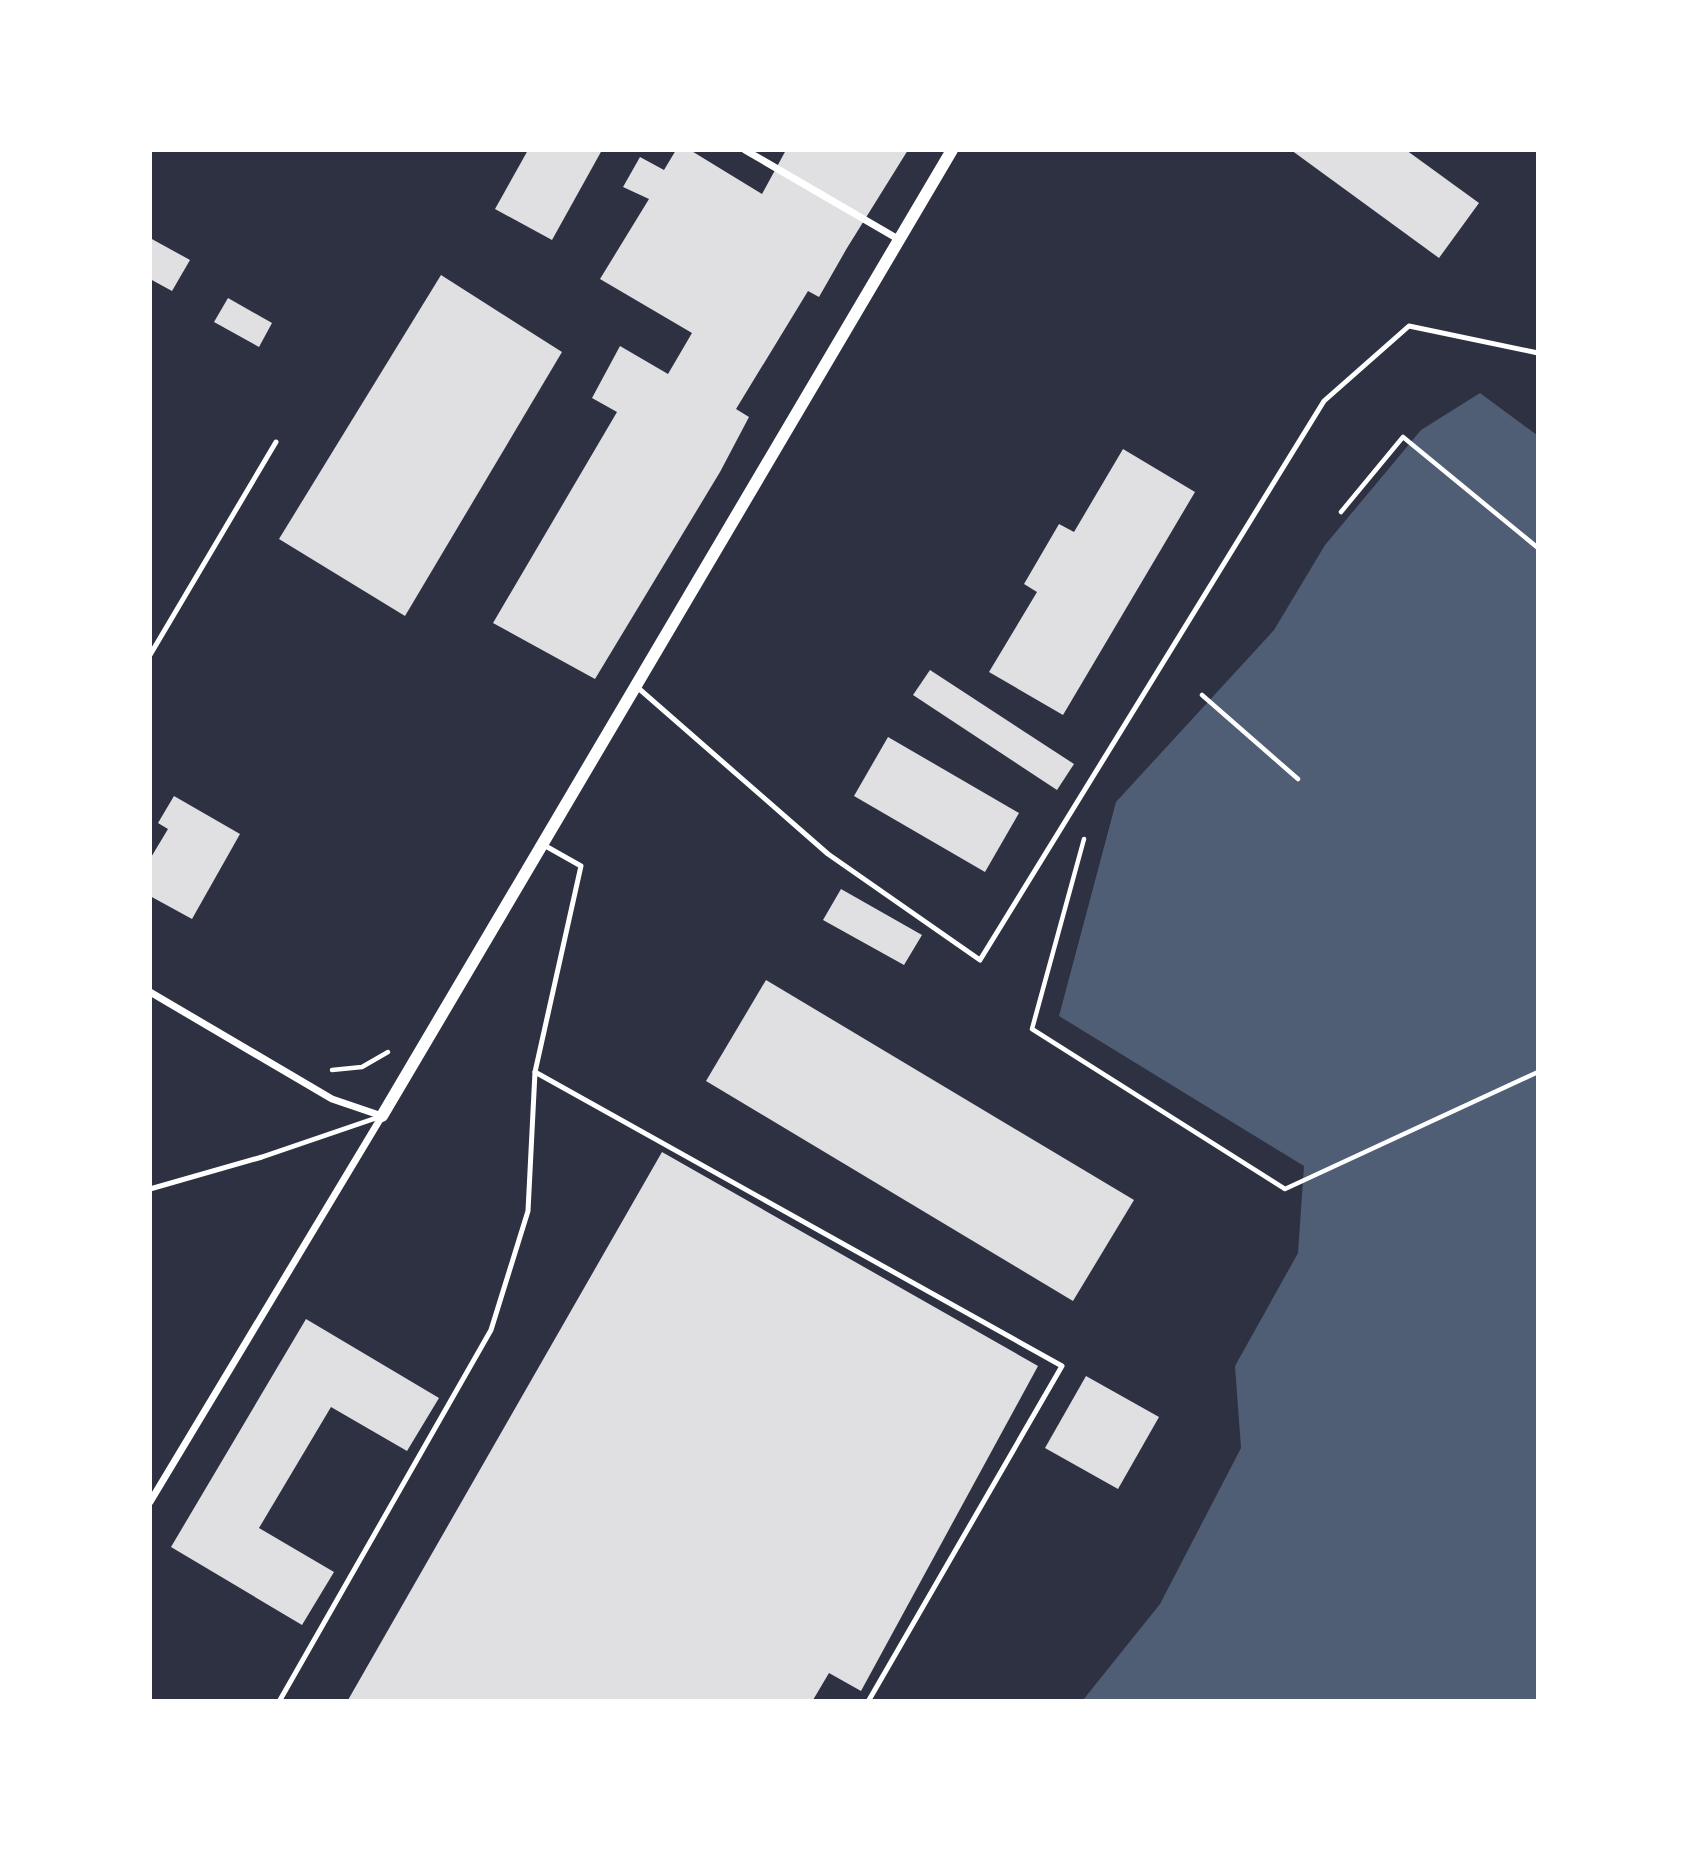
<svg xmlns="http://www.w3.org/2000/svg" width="1688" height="1851" font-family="'Crimson Pro',serif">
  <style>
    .water { fill: #4f5d75 }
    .building { fill: #e0e0e3 }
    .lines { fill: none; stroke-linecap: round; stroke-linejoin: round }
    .path { stroke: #fff; stroke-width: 4.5 }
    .service { stroke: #fff; stroke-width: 5 }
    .minor { stroke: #fff; stroke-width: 7 }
    .tertiary { stroke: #fff; stroke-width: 12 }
  </style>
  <rect width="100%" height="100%" fill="#2d3142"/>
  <polygon class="water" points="1480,393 1537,435 1537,1700 1083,1700 1160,1604 1241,1448 1235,1366 1298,1253 1304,1166 1059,1016 1116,802 1274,630 1325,545 1421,430"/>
  <g class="building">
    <polygon points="528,150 602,150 552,240 495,209"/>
    <polygon points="676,150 690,150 762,194 786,150 908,150 847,248 819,297 808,291 736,409 749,417 720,472 595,679 493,623 617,412 592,398 620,346 668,374 692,333 600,279 649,199 623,187 640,157 664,170"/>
    <polygon points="1291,150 1406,150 1479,203 1439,258"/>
    <polygon points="150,238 190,260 172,291 150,279"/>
    <polygon points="441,275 562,352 405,616 279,539"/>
    <polygon points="228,298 272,323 259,347 214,322"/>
    <polygon points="1123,449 1195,492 1063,715 989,672 1037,592 1024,584 1059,524 1074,532"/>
    <polygon points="930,670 1074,764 1057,790 913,695"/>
    <polygon points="888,737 1019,813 985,872 854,796"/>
    <polygon points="174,796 240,834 192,919 150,896 150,859 168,829 158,823"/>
    <polygon points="841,889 922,935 904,965 823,920"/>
    <polygon points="766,980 1134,1200 1073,1301 706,1081"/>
    <polygon points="662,1152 1038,1366 861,1691 829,1673 813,1700 348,1700"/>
    <polygon points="306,1319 439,1398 407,1451 331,1407 259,1528 334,1572 302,1625 171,1547"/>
    <polygon points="1086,1376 1159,1417 1118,1489 1045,1448"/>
  </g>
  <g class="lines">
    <g class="path">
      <polyline points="1341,512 1403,437 1538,548"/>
      <polyline points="1202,695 1298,779"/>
      <polyline points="1084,839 1032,1029 1285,1189 1538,1072"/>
      <polyline points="332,1070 362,1067 388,1052"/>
    </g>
    <g class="service">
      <polyline points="150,655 276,442"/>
      <polyline points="637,687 828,854 980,960 1324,401 1409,326 1538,353"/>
      <polyline points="535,1072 1062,1366 869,1700"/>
      <polyline points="150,1189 262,1157 382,1116"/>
      <polyline points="280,1700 491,1330 528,1211 535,1072 581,866 542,844"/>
    </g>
    <g class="minor">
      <polyline points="745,150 898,239"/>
      <polyline points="150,992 332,1099 382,1116 150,1502"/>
    </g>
    <polyline class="tertiary" points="382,1116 952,150"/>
  </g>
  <rect width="1688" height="1851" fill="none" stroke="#ffffff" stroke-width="304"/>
</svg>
